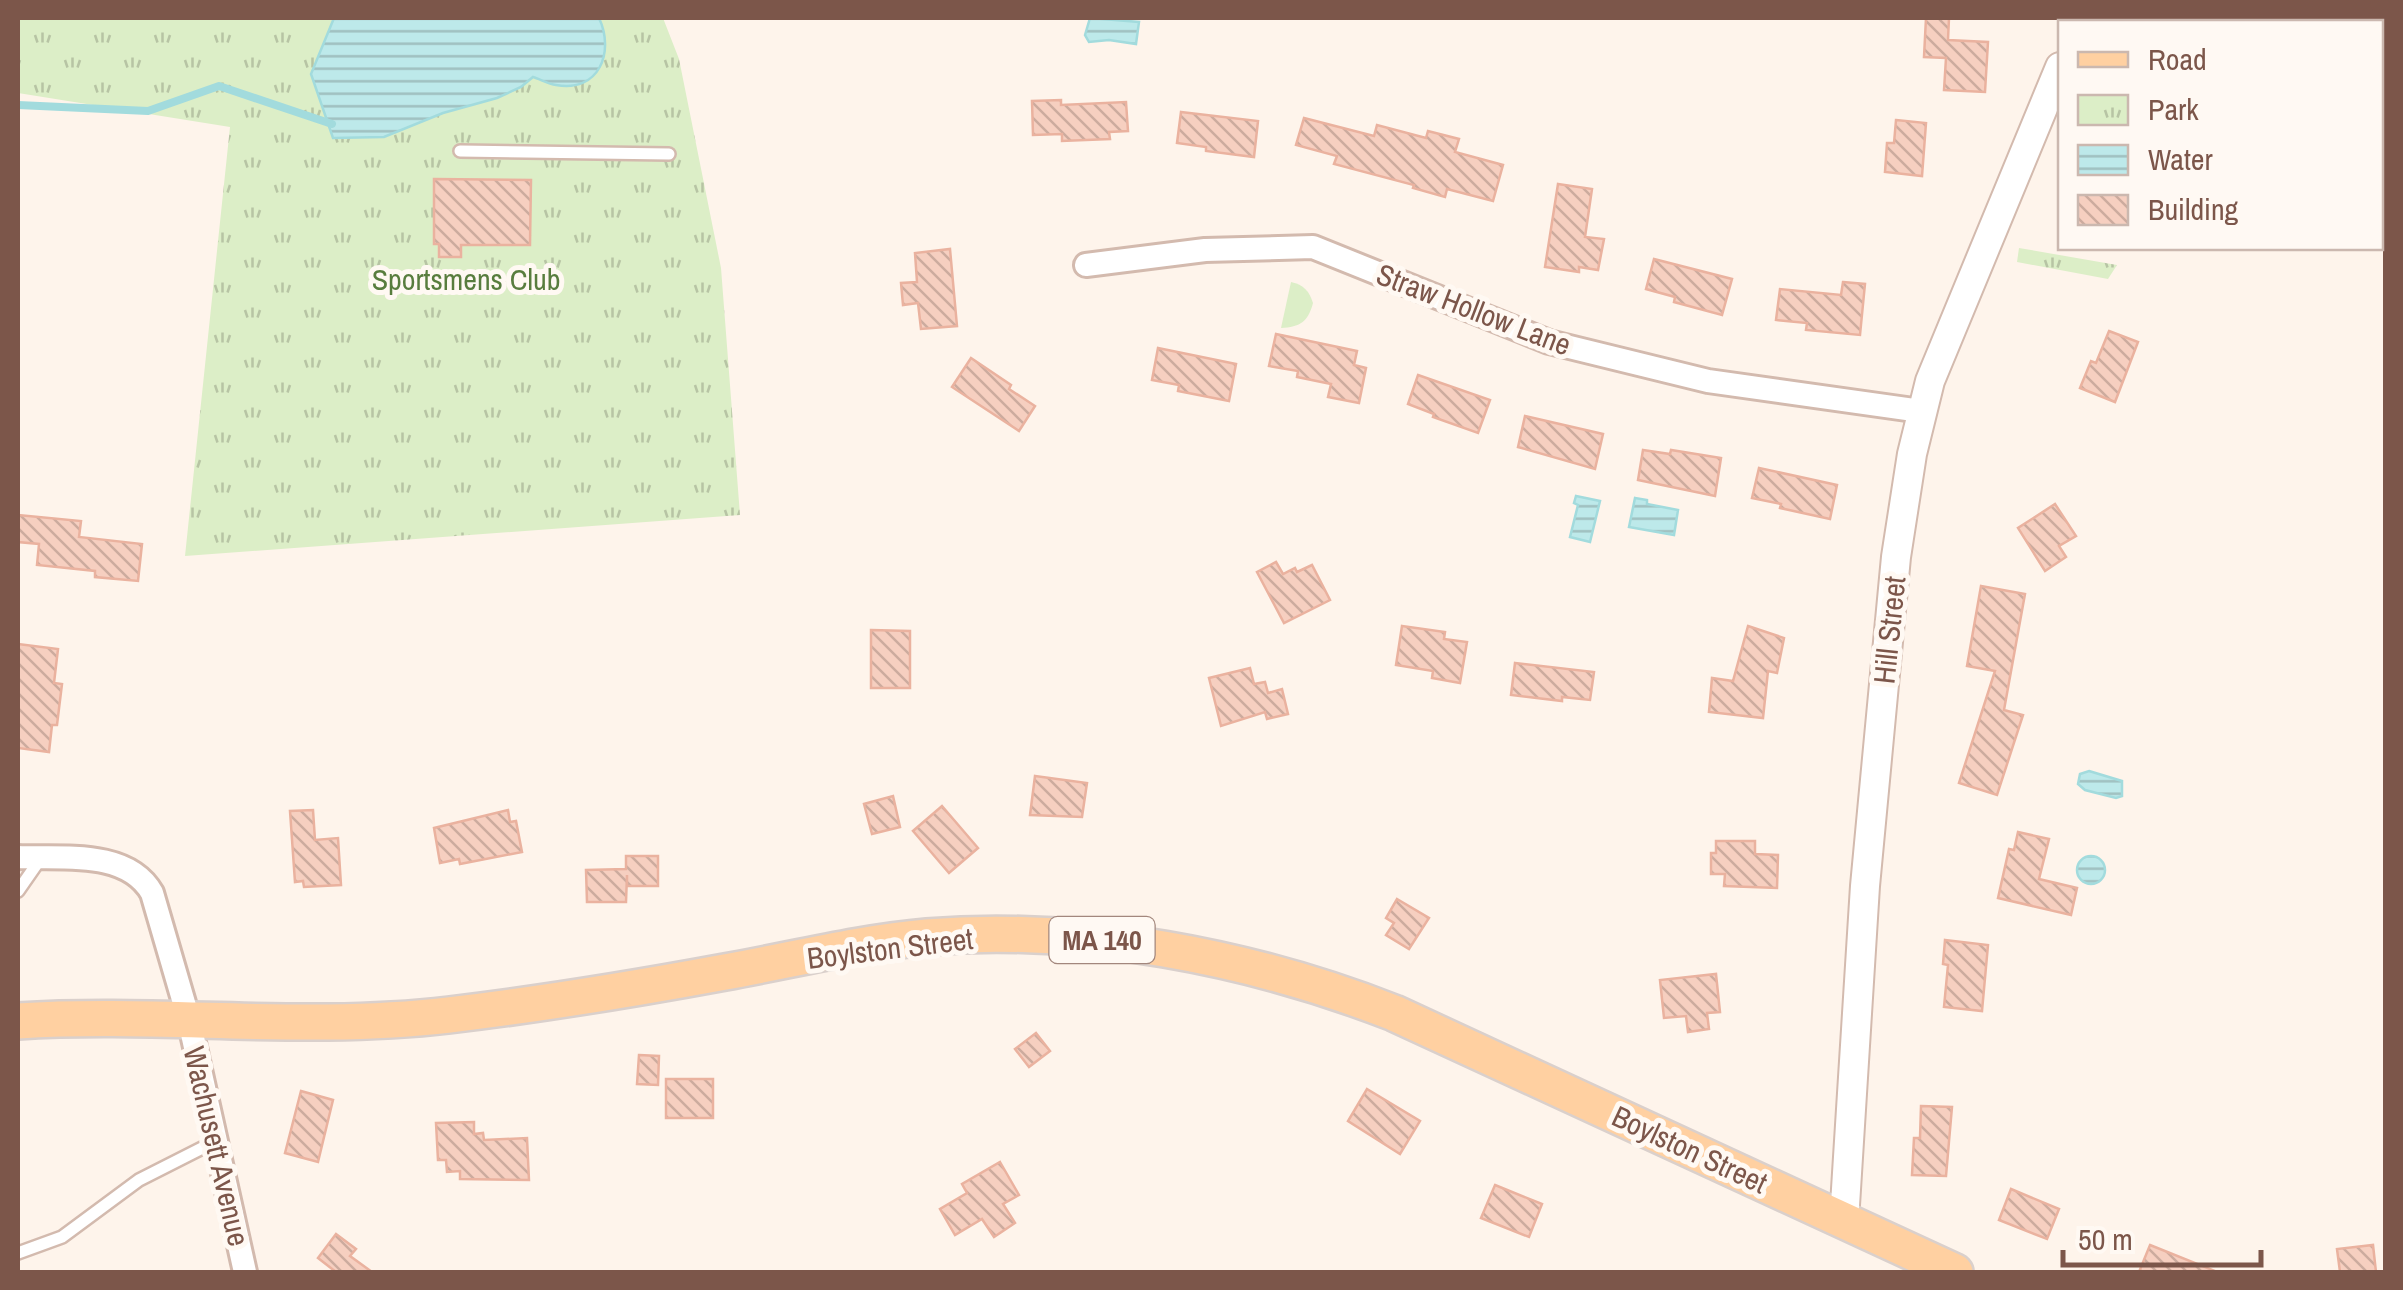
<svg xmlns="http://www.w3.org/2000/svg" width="2403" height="1290" font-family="'Archivo Narrow',sans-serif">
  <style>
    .park { fill: url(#park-tufts) }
    .garden { fill: #dceec7 }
    .water { fill: url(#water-rules); stroke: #a2dbdd; stroke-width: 2.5 }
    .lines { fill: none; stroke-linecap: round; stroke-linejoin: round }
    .stream { stroke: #a2dbdd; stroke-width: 8 }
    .building { fill: url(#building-back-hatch); stroke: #eab29f; stroke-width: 2.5 }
    .service-casing { stroke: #d3baae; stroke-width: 16 }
    .minor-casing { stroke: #d3baae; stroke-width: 28 }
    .tertiary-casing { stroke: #d3baae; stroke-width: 32 }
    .primary-casing { stroke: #dad0cc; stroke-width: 40 }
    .service { stroke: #fff; stroke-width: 11 }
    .minor { stroke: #fff; stroke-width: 22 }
    .tertiary { stroke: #fff; stroke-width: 28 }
    .primary { stroke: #ffd0a1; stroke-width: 35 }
    .labels { text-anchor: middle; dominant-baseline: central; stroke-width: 10; stroke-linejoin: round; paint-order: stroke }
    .shield { fill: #fff9f3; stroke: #a3877d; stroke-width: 2.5 }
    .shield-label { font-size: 28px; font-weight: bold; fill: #7c564a }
    .park-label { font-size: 30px; fill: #587d3e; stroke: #fff9f3 }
    .street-label { font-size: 30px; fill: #7c564a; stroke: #fff9f3 }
  </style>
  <defs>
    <pattern id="park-tufts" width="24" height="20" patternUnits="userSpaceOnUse" patternTransform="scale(2.5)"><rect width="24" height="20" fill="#dceec7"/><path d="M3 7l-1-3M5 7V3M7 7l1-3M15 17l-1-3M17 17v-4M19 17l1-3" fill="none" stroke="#b7c4a4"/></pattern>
    <pattern id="water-rules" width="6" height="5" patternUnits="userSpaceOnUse" patternTransform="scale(2.5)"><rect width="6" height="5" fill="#bde9ea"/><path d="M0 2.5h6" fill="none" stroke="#9fc0c0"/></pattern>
    <pattern id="building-back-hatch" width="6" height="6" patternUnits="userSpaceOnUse" patternTransform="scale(2.5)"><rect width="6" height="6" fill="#f6cfc0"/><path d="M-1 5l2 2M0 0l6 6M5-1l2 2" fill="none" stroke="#ccab9e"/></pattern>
  </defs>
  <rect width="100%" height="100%" fill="#fef4eb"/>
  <g class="park">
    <polygon points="18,18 663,18 679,59 721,268 740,515 185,556 230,127 18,93"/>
    <polygon points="2019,248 2117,265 2108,279 2017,262"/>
  </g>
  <path class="garden" d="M1291,282C1304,285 1309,291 1313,303C1308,322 1300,327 1281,328Z"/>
  <g class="water">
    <path d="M334,18H599C615,52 599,93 556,85C548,84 540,79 533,77L521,87L497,98L443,113L384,137L333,138L311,74Z"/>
    <polygon points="1090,18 1139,22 1136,44 1109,40 1089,42 1085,35"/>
    <polygon points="1576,496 1600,501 1590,542 1570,537 1578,505 1574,503"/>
    <polygon points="1635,498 1647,500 1647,504 1678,510 1674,535 1629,527"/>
    <polygon points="2089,771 2122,781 2122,796 2116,798 2085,790 2078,784 2080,774"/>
    <circle cx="2091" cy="870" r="14"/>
  </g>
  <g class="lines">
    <polyline class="stream" points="18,105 148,111 219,86 332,124"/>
  </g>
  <g class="building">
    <polygon points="1926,18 1949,18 1948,40 1988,42 1985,92 1944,90 1946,58 1924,57"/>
    <polygon points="1061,100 1061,105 1126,102 1128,131 1109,132 1110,139 1062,141 1062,134 1033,135 1032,101"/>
    <polygon points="1181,112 1258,121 1254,157 1206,151 1206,147 1177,143"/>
    <polygon points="1304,118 1374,136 1377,125 1426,138 1428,131 1459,139 1455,152 1503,165 1493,201 1447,189 1445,197 1413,188 1414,185 1334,164 1337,156 1296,145"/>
    <polygon points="1896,120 1926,123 1922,176 1885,172 1887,143 1894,143"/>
    <polygon points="434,179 531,180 530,245 461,245 461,257 439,257 439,244 434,244"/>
    <polygon points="1558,184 1592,189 1585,237 1604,239 1598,270 1579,267 1579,272 1545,267"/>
    <polygon points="950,249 957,326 921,329 918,303 903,305 901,283 917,282 915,253"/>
    <polygon points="1654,259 1732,279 1722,315 1674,302 1675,297 1646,289"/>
    <polygon points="1843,282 1865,284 1860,335 1806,330 1807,323 1776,320 1780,289 1841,295"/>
    <polygon points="2109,331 2138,342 2115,402 2080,388 2091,361 2096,363"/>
    <polygon points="1276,334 1357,351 1354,365 1366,368 1359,403 1328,397 1331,384 1297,377 1298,371 1269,366"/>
    <polygon points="1158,348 1236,364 1229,401 1178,391 1179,385 1152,380"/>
    <polygon points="971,358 1011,385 1009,389 1035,406 1019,431 952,387"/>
    <polygon points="1418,375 1490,400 1478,433 1433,417 1434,414 1408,404"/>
    <polygon points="1525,416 1603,434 1595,469 1518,447"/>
    <polygon points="1643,450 1670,454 1671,450 1721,458 1715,496 1638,480"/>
    <polygon points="1759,468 1837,485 1830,519 1780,508 1781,504 1752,498"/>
    <polygon points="2055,504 2076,536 2059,546 2066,557 2045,571 2018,528"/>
    <polygon points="18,515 81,521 79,537 142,544 138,581 95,577 95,571 37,565 39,544 18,542"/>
    <polygon points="1276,562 1283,574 1295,568 1297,572 1312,565 1330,600 1284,623 1257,572"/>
    <polygon points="1981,586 2025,594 2004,710 2023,715 1997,795 1959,783 1995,671 1967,666"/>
    <polygon points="1402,626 1445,632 1444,639 1467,642 1460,683 1432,678 1433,671 1396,665"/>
    <polygon points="1748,626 1784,638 1777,673 1768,671 1763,718 1709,712 1712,678 1733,681"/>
    <polygon points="871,630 910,631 910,688 871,688"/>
    <polygon points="18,644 58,649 54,683 62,684 57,725 52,725 49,752 18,748"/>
    <polygon points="1515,663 1594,672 1590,700 1562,697 1562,701 1511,695"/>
    <polygon points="1250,668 1254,684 1265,682 1268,693 1282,689 1288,714 1267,719 1265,712 1221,726 1209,678"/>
    <polygon points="1035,776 1087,783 1082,817 1030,815"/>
    <polygon points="893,796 900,827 872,834 864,804"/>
    <polygon points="942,806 978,848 949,873 913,831"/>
    <polygon points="313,810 315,840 338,838 341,885 304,887 303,881 295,882 290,811"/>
    <polygon points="508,810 510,822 516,821 522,852 460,864 459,859 440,863 434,828"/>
    <polygon points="2018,832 2049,839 2039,879 2077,888 2071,915 1998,898 2009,849 2014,850"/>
    <polygon points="1716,841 1755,841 1755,854 1778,855 1777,888 1724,886 1725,874 1711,874 1711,853 1716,853"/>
    <polygon points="626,856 658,856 658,886 627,886 627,875 626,902 587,902 586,870 626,869"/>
    <polygon points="1397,899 1429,918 1409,949 1386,935 1394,923 1386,918"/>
    <polygon points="1945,940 1988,945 1982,1011 1944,1007 1948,965 1943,964"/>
    <polygon points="1716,974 1720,1012 1707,1013 1709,1029 1688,1032 1686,1016 1664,1018 1660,980"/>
    <polygon points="1036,1033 1050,1051 1029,1067 1015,1049"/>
    <polygon points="639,1055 659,1056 658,1085 637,1084"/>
    <rect x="666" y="1079" width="47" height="39"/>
    <polygon points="1367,1089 1420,1121 1400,1154 1348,1121"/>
    <polygon points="301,1091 333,1100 318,1162 285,1153"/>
    <polygon points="1921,1106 1952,1107 1946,1176 1912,1175 1914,1138 1920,1138"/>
    <polygon points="474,1122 474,1134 483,1133 484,1140 527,1138 529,1180 460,1179 460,1171 447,1172 446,1160 438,1160 436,1123"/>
    <polygon points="1000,1162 1019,1195 1003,1204 1015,1223 994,1237 982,1219 955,1235 940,1209 967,1193 962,1184"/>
    <polygon points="1495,1185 1542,1204 1529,1237 1481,1218"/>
    <polygon points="2011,1189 2059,1209 2047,1239 1999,1220"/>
    <polygon points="336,1234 356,1249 350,1256 372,1272 336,1272 318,1258"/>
    <polygon points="2150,1245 2215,1271 2215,1272 2139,1272"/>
    <polygon points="2373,1245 2376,1272 2340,1272 2337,1249"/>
  </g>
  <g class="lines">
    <g class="service-casing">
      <g id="service">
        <polyline points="460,151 669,154"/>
        <polyline points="18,891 41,858"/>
        <polyline points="18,1253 62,1237 139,1180 214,1142"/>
      </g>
    </g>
    <g class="minor-casing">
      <g id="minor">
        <polyline points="1086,265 1205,250 1313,247 1549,342 1708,381 1921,411"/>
        <path d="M18,857C61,859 127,849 152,893L189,1020L245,1272"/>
      </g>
    </g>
    <g class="tertiary-casing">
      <g id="tertiary">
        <polyline points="2073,22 2074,18"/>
        <polyline points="1844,1221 1865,886 1896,557 1912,454 1930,381 2060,67"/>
      </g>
    </g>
    <g class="primary-casing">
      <path id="primary" d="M18,1021C161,1012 305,1032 449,1015C542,1004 633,989 725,972C792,960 859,943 927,937C1081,924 1251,957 1394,1013L1955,1272"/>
    </g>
    <use href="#service" class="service"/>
    <use href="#minor" class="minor"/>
    <use href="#tertiary" class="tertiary"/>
    <use href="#primary" class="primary"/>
  </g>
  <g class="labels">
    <rect class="shield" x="1049.5" y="917" width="105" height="46" rx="8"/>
    <g class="shield-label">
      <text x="1102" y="940">MA 140</text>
    </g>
    <g class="park-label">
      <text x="466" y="279">Sportsmens Club</text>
    </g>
    <g class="street-label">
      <text transform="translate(1474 309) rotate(21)">Straw Hollow Lane</text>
      <text transform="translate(1889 630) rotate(-84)">Hill Street</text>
      <text transform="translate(890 948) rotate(-7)">Boylston Street</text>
      <text transform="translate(217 1146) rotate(77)">Wachusett Avenue</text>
      <text transform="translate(1690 1149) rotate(25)">Boylston Street</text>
    </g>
  </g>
  <rect width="2403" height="1290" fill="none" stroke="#7c564a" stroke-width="40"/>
  <rect x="2058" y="20" width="325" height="230" fill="#fff9f3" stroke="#cbb8af" stroke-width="2.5"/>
  <rect x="2078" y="52" width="50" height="15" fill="#ffd0a1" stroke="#cbb8af" stroke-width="2.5"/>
  <text x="2148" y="70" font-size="30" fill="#7c564a">Road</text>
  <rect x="2078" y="95" width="50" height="30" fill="url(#park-tufts)" stroke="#cbb8af" stroke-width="2.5"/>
  <text x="2148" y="120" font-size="30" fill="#7c564a">Park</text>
  <rect x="2078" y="145" width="50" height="30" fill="url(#water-rules)" stroke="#cbb8af" stroke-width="2.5"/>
  <text x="2148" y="170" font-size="30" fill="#7c564a">Water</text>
  <rect x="2078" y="195" width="50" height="30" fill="url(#building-back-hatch)" stroke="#cbb8af" stroke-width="2.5"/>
  <text x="2148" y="220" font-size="30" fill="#7c564a">Building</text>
  <path d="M2063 1250v15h198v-15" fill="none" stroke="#7c564a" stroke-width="5"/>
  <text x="2078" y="1250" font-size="30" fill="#7c564a" stroke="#fff9f3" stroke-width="8" paint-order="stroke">50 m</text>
</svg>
